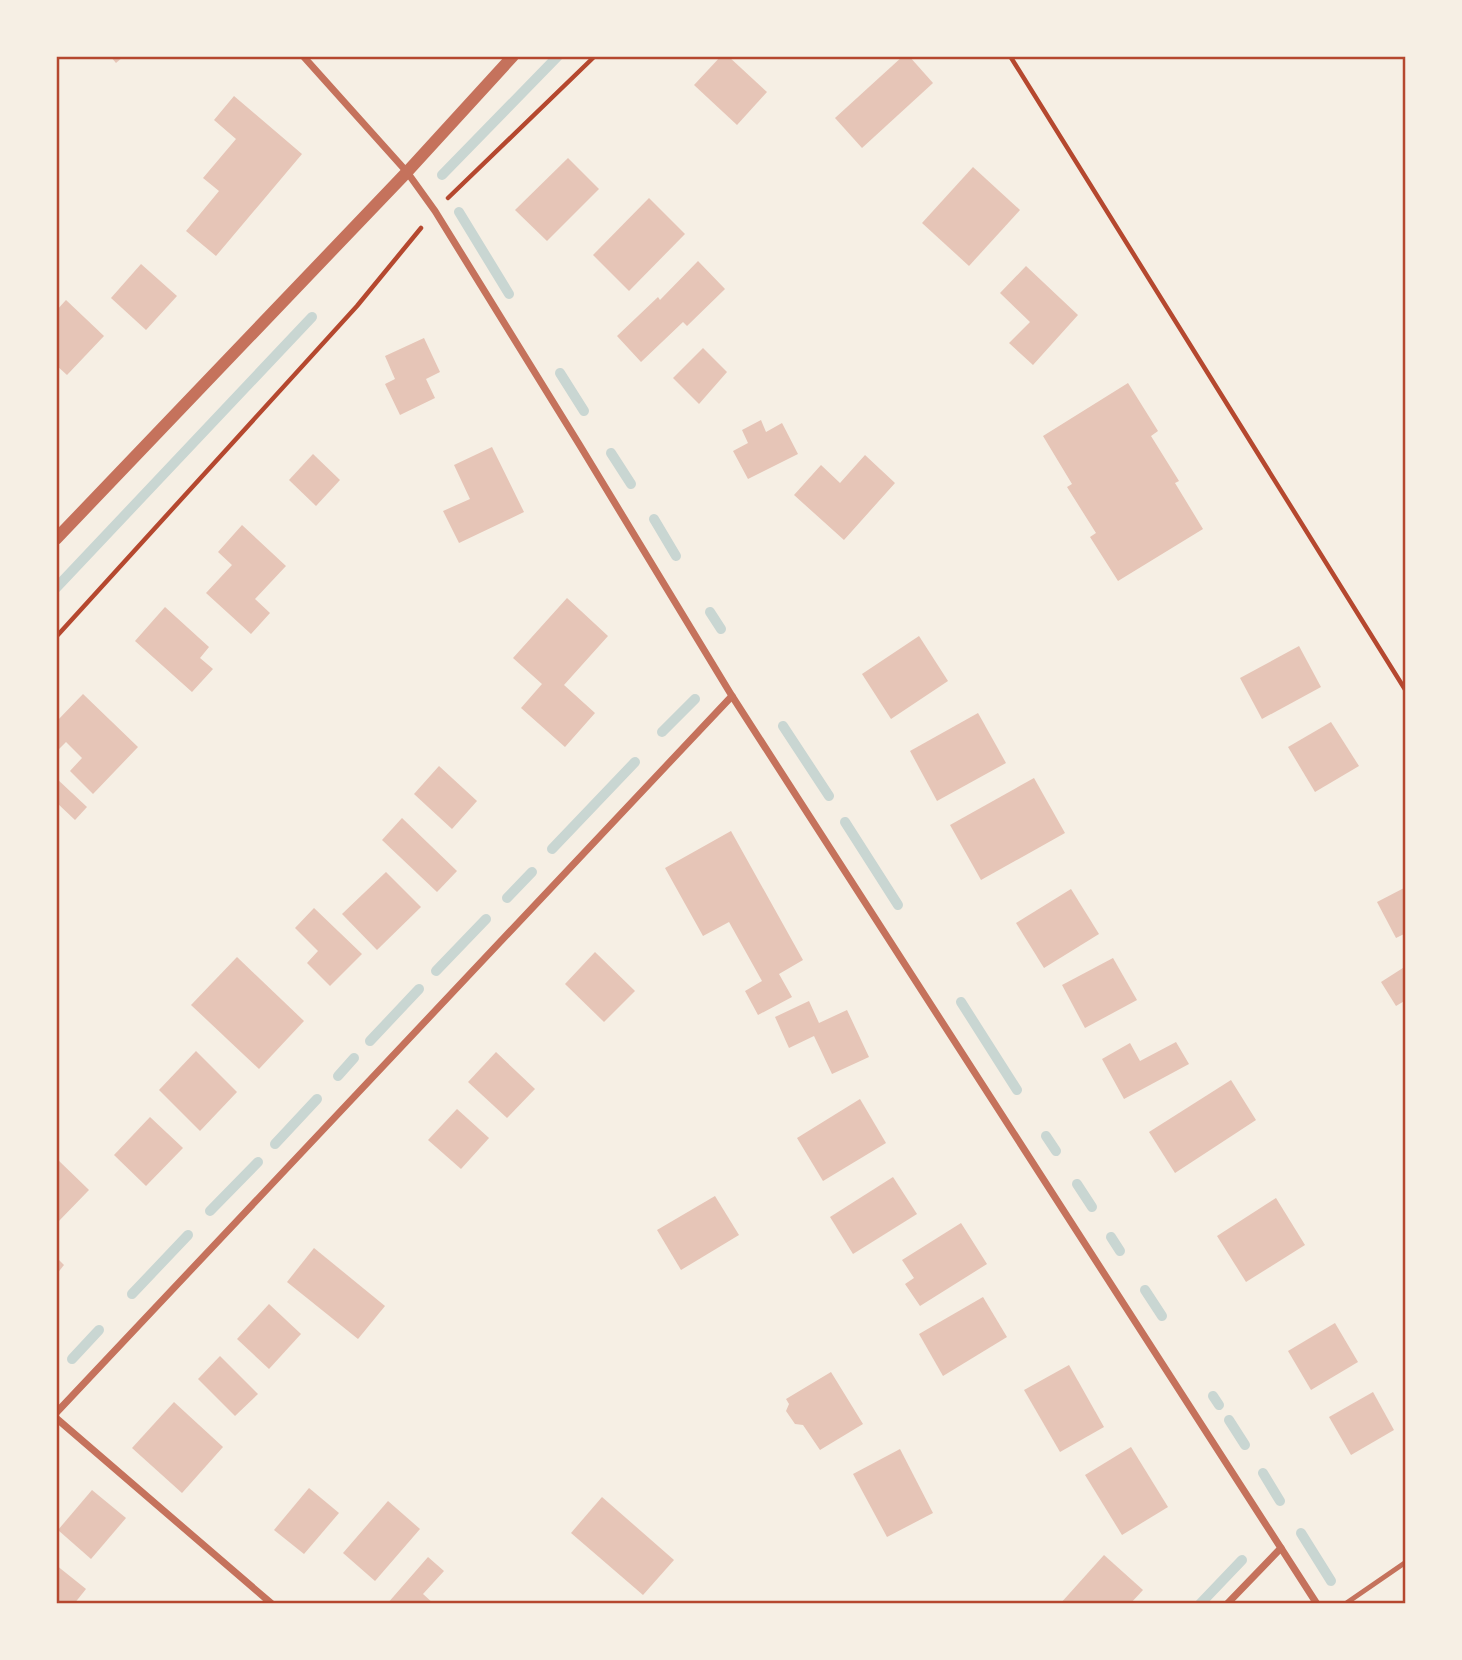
<svg xmlns="http://www.w3.org/2000/svg" width="1462" height="1660" font-family="Overpass,sans-serif">
  <style>
    .lines { fill: none; stroke-linecap: round; stroke-linejoin: round }
    .stream { stroke: #c9d6d2; stroke-width: 10 }
    .building { fill: #e6c5b7 }
    .path { stroke: #b5482f; stroke-width: 4.5 }
    .service { stroke: #c5725c; stroke-width: 5 }
    .minor { stroke: #c5725c; stroke-width: 7 }
    .tertiary { stroke: #c5725c; stroke-width: 12 }
    .neatline { fill: none; stroke: #b5482f; stroke-width: 2.5 }
  </style>
  <rect width="100%" height="100%" fill="#f6efe4"/>
  <g class="lines">
    <g class="stream">
      <polyline points="442,175 558,56"/>
      <polyline points="459,212 509,294"/>
      <polyline points="560,373 584,411"/>
      <polyline points="611,453 631,484"/>
      <polyline points="654,519 676,556"/>
      <polyline points="56,588 312,317"/>
      <polyline points="710,612 721,629"/>
      <polyline points="783,726 829,796"/>
      <polyline points="662,732 695,699"/>
      <polyline points="845,822 898,905"/>
      <polyline points="552,849 635,762"/>
      <polyline points="507,898 532,872"/>
      <polyline points="436,971 486,919"/>
      <polyline points="961,1002 1017,1090"/>
      <polyline points="370,1041 419,989"/>
      <polyline points="338,1076 354,1058"/>
      <polyline points="1046,1136 1056,1151"/>
      <polyline points="275,1144 317,1099"/>
      <polyline points="1077,1184 1092,1207"/>
      <polyline points="210,1211 258,1162"/>
      <polyline points="1111,1237 1120,1251"/>
      <polyline points="1145,1290 1162,1316"/>
      <polyline points="132,1294 188,1235"/>
      <polyline points="72,1359 99,1330"/>
      <polyline points="1213,1396 1219,1405"/>
      <polyline points="1229,1420 1245,1445"/>
      <polyline points="1263,1473 1280,1501"/>
      <polyline points="1301,1533 1331,1581"/>
      <polyline points="1200,1604 1242,1560"/>
    </g>
  </g>
  <g class="building">
    <polygon points="110,56 124,56 116,63"/>
    <polygon points="721,56 728,56 767,92 737,125 694,85"/>
    <polygon points="903,56 909,56 933,83 862,148 835,118"/>
    <polygon points="234,96 302,154 216,256 186,231 219,191 203,178 236,139 214,120"/>
    <polygon points="568,158 599,189 547,241 515,210"/>
    <polygon points="973,167 1020,210 969,266 922,223"/>
    <polygon points="649,198 685,234 629,291 593,255"/>
    <polygon points="698,261 725,289 687,326 683,322 641,362 617,336 658,297 660,300"/>
    <polygon points="141,264 177,296 146,330 111,298"/>
    <polygon points="1026,266 1078,315 1033,365 1009,343 1030,322 1000,293"/>
    <polygon points="66,300 104,336 67,375 56,365 56,311"/>
    <polygon points="424,338 440,372 426,379 435,398 400,415 385,384 395,379 385,356"/>
    <polygon points="703,348 727,372 699,404 673,378"/>
    <polygon points="1128,383 1158,431 1151,436 1179,481 1175,483 1203,529 1118,581 1090,537 1096,533 1067,487 1072,484 1043,436"/>
    <polygon points="761,420 766,432 782,423 798,454 748,479 733,451 748,443 742,430"/>
    <polygon points="492,447 524,512 459,543 443,511 470,499 454,465"/>
    <polygon points="313,454 340,480 316,506 289,480"/>
    <polygon points="865,455 895,483 844,540 794,495 821,465 840,483"/>
    <polygon points="242,525 286,566 255,599 270,613 251,634 206,593 232,565 218,552"/>
    <polygon points="567,598 608,636 564,685 595,713 565,747 521,708 542,684 513,658"/>
    <polygon points="165,607 209,647 200,658 213,669 192,692 135,641"/>
    <polygon points="919,636 948,681 891,719 862,674"/>
    <polygon points="1299,646 1321,687 1262,719 1240,678"/>
    <polygon points="83,694 138,747 93,794 70,771 82,758 66,742 56,752 56,722"/>
    <polygon points="978,713 1006,763 937,801 910,751"/>
    <polygon points="1331,722 1359,766 1315,792 1288,747"/>
    <polygon points="439,766 477,801 452,829 414,794"/>
    <polygon points="56,778 87,807 75,820 56,802"/>
    <polygon points="1034,778 1065,833 981,880 950,825"/>
    <polygon points="402,818 457,871 437,892 382,840"/>
    <polygon points="731,831 803,960 779,974 792,997 758,1015 745,991 762,981 729,922 703,936 665,868"/>
    <polygon points="386,872 421,907 377,950 342,914"/>
    <polygon points="1406,887 1406,933 1396,938 1377,902"/>
    <polygon points="1071,889 1099,934 1044,968 1016,923"/>
    <polygon points="314,908 362,954 330,986 307,963 318,951 295,928"/>
    <polygon points="595,952 635,991 604,1022 565,984"/>
    <polygon points="237,957 304,1021 259,1069 191,1005"/>
    <polygon points="1113,958 1137,1000 1085,1028 1062,985"/>
    <polygon points="1406,966 1406,1000 1396,1006 1381,982"/>
    <polygon points="809,1001 819,1023 847,1010 869,1057 832,1074 814,1036 789,1048 775,1017"/>
    <polygon points="1176,1042 1189,1064 1124,1099 1102,1059 1130,1043 1140,1061"/>
    <polygon points="196,1051 237,1092 200,1131 159,1090"/>
    <polygon points="496,1052 535,1089 507,1118 468,1082"/>
    <polygon points="1231,1080 1256,1120 1175,1173 1149,1132"/>
    <polygon points="860,1099 886,1143 823,1181 797,1138"/>
    <polygon points="457,1109 489,1138 461,1169 428,1140"/>
    <polygon points="150,1117 183,1148 146,1186 114,1155"/>
    <polygon points="56,1158 89,1190 56,1224"/>
    <polygon points="893,1177 917,1214 853,1254 830,1217"/>
    <polygon points="715,1196 739,1235 681,1270 657,1230"/>
    <polygon points="1276,1198 1305,1245 1246,1282 1217,1236"/>
    <polygon points="961,1223 987,1264 920,1306 905,1284 914,1278 902,1260"/>
    <polygon points="314,1248 385,1306 358,1339 287,1282"/>
    <polygon points="56,1257 64,1265 56,1275"/>
    <polygon points="983,1297 1007,1337 943,1376 919,1334"/>
    <polygon points="269,1304 301,1334 269,1369 237,1339"/>
    <polygon points="1335,1323 1358,1362 1311,1390 1288,1351"/>
    <polygon points="220,1356 258,1394 235,1416 198,1379"/>
    <polygon points="1069,1365 1104,1427 1060,1452 1024,1390"/>
    <polygon points="831,1372 863,1424 820,1450 803,1425 795,1424 786,1411 789,1404 786,1399"/>
    <polygon points="1373,1392 1394,1430 1351,1455 1329,1417"/>
    <polygon points="174,1402 223,1447 182,1493 132,1448"/>
    <polygon points="1131,1447 1168,1507 1122,1535 1085,1475"/>
    <polygon points="900,1449 933,1513 887,1537 853,1474"/>
    <polygon points="309,1488 339,1513 304,1554 274,1530"/>
    <polygon points="92,1490 126,1518 91,1559 58,1530"/>
    <polygon points="602,1497 674,1560 643,1595 571,1533"/>
    <polygon points="388,1501 420,1529 375,1581 343,1553"/>
    <polygon points="1104,1555 1143,1590 1130,1604 1060,1604"/>
    <polygon points="428,1557 444,1571 423,1594 434,1604 387,1604"/>
    <polygon points="56,1565 86,1589 74,1604 56,1603"/>
  </g>
  <g class="lines">
    <g class="path">
      <polyline points="1010,56 1406,691"/>
      <polyline points="448,198 595,56"/>
      <polyline points="56,637 357,306 421,228"/>
    </g>
    <polyline class="service" points="1345,1604 1406,1562"/>
    <g class="minor">
      <polyline points="303,56 407,172 435,211 579,444 732,696 1317,1604"/>
      <polyline points="56,1413 732,696"/>
      <polyline points="56,1418 272,1604"/>
      <polyline points="1227,1604 1281,1548"/>
    </g>
    <polyline class="tertiary" points="56,539 407,172 513,56"/>
  </g>
  <rect width="1462" height="1660" fill="none" stroke="#f6efe4" stroke-width="116"/>
  <rect x="58" y="58" width="1346" height="1544" class="neatline"/>
</svg>
